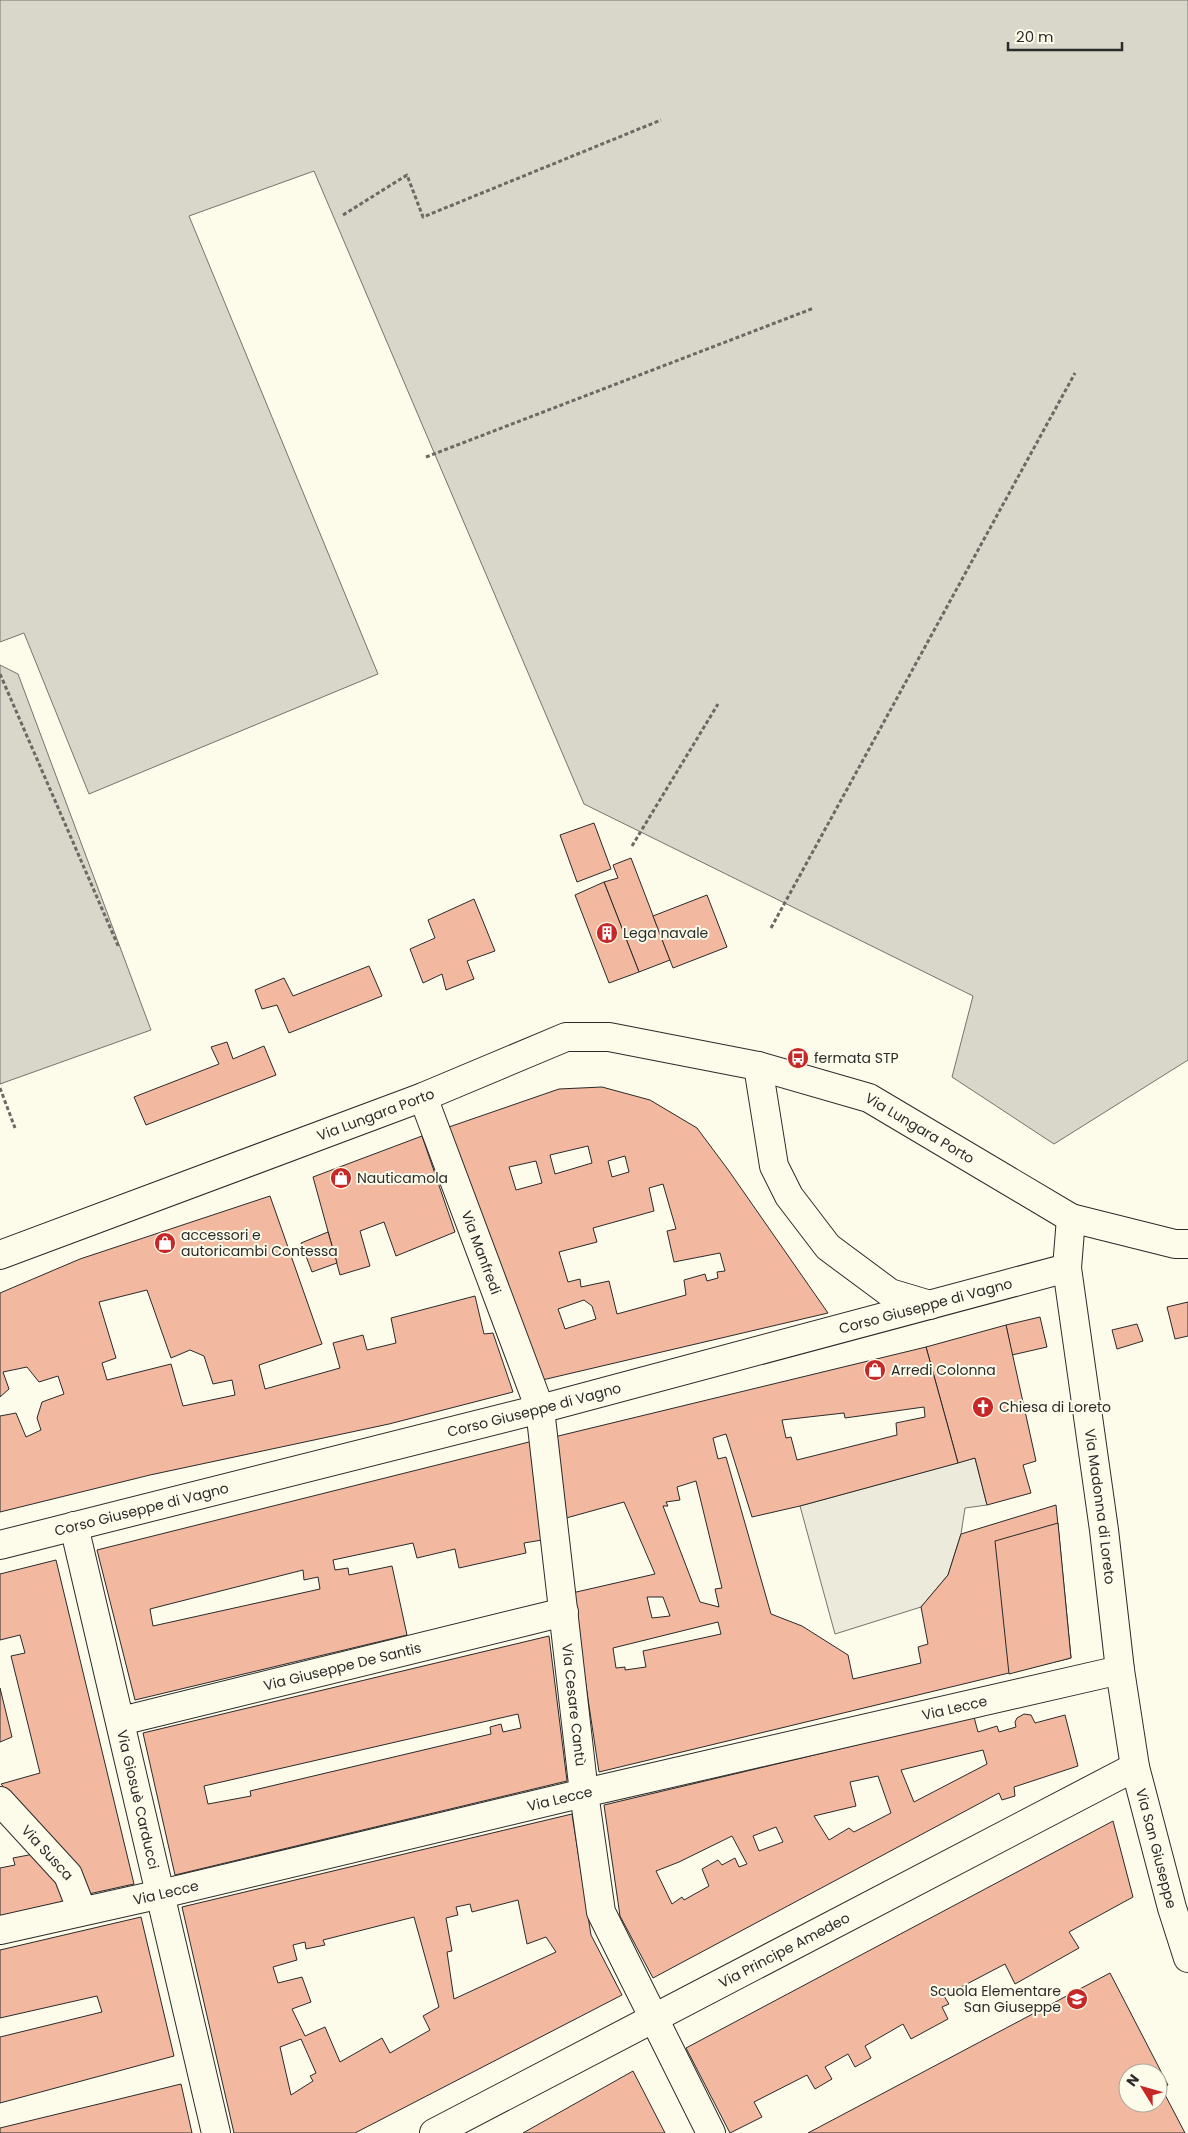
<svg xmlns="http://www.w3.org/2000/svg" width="1188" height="2133" font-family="Poppins,sans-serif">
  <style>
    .parking { fill: #eceadb; stroke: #74746e }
    .water { fill: #d8d7c9; stroke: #74746e }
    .building { fill: #f2b8a0; stroke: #2b2b2b; fill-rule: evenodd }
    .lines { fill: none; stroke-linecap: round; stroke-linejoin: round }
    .minor-casing { stroke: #2b2b2b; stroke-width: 30 }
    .path { stroke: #6a6964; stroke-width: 3; stroke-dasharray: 4 2.5; stroke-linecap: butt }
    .minor { stroke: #fdfbea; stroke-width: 28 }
    .labels { text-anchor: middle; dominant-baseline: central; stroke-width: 4; stroke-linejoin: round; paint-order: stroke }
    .poi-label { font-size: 14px; fill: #2b2b2b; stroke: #fdfbea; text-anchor: start }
    .street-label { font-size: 14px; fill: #2b2b2b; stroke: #fdfbea }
  </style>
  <rect width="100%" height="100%" fill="#fdfbea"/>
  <polygon class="parking" points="975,1458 987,1505 965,1508 961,1534 948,1575 921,1607 835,1634 800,1506"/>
  <g class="water">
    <polygon points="0,0 1188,0 1188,1060 1054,1144 952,1077 973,996 584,804 314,171 189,216 378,674 89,794 24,633 0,642"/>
    <polygon points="0,665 18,674 151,1030 0,1084"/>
  </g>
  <g class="building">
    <polygon points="594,823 611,869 577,882 560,835"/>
    <polygon points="631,858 670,960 639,972 604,882 618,878 613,865"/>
    <polygon points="604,882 639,972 609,983 575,895"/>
    <polygon points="707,895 727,947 673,968 653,916"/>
    <polygon points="474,899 495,951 467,961 474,979 446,990 442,974 423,983 410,949 435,938 428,920"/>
    <polygon points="369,966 382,996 289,1033 277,1005 262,1009 255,990 284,978 293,996"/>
    <polygon points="227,1042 233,1059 264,1046 276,1075 146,1125 134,1097 219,1064 211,1047"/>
    <path d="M602,1087L650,1100L697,1128L729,1171L828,1313L538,1381L449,1127L559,1089ZM588,1146L592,1163L555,1174L550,1155ZM625,1156L629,1172L612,1177L608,1161ZM536,1161L542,1183L516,1190L509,1167ZM663,1184L676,1229L667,1231L674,1262L720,1253L725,1271L717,1272L718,1278L707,1281L705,1274L684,1280L686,1295L617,1314L609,1281L581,1287L580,1279L568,1282L559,1252L597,1242L593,1228L654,1211L649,1188ZM584,1300L592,1306L596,1319L565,1329L558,1309Z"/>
    <polygon points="422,1136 455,1232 396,1256 384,1222 360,1231 370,1266 340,1275 313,1177"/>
    <path d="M270,1196L322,1344L259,1365L265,1389L340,1368L333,1343L363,1335L367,1350L396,1343L391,1318L475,1296L484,1334L493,1333L513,1392L389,1424L150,1475L0,1512V1416L16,1413L26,1437L41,1430L37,1418L42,1402L64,1394L58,1376L39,1382L27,1367L3,1372L9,1389L0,1397V1293L80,1259ZM147,1290L171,1358L190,1350L204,1356L213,1384L232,1380L235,1395L183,1406L171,1364L107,1380L102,1363L116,1358L99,1302Z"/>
    <polygon points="328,1232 337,1263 312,1272 301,1243"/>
    <polygon points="1188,1302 1188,1336 1175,1339 1167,1307"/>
    <polygon points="1040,1317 1047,1347 1012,1355 1006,1325"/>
    <polygon points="1137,1324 1143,1341 1117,1349 1112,1330"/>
    <polygon points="1006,1325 1036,1461 1023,1465 1031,1493 987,1505 975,1458 958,1463 926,1347"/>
    <path d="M926,1347L958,1463L800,1506L752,1517L726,1434L713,1438L718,1459L726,1457L771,1614L802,1626L848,1655L853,1679L921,1663L918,1647L928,1644L921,1607L948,1575L961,1534L1056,1505L1071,1658L599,1772L572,1593L655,1574L624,1502L559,1520L550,1438ZM924,1407L925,1417L896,1423L897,1435L797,1460L791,1437L786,1438L782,1420L844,1413L845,1418ZM696,1481L722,1588L715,1589L719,1607L700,1602L663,1506H668L666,1502L680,1500L677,1487ZM647,1597H663L670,1616L652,1618ZM718,1622L721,1634L643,1651L646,1667L625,1670V1667L616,1668L613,1648Z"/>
    <path d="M537,1440L548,1539L524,1543L526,1553L459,1568L455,1549L417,1558L413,1543L333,1560L335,1570L348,1568L349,1575L392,1566L407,1635L135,1700L97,1550ZM303,1570L304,1580L318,1577L320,1589L153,1626L150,1609Z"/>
    <polygon points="1058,1523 1071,1658 1009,1674 995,1541"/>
    <polygon points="56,1560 134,1884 84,1895 82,1877 1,1784 40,1773 11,1656 25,1653 20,1635 0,1640 0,1574"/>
    <path d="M549,1636L567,1781L175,1875L143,1733ZM518,1714L521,1728L503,1732L501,1724L490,1727L491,1734L250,1791L251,1796L208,1804L204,1786Z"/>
    <polygon points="0,1688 12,1737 0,1742"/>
    <path d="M1024,1714L1031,1715L1035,1723L1065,1715L1078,1766L1014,1787L1015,1796L1002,1800L999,1793L653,1978L620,1916L604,1805L974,1717L978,1732L997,1726L999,1732L1016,1727L1015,1722L1017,1718ZM983,1750L987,1764L914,1802L901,1770ZM878,1776L891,1813L854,1832L849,1828L829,1840L814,1816L856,1806L850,1782ZM776,1827L783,1842L759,1851L753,1836ZM732,1836L747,1864L739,1867L735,1858L722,1865L718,1860L702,1869L709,1886L684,1900L682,1897L672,1904L656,1871L679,1862Z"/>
    <path d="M572,1814L591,1935L622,1995L355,2133H234L182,1907ZM518,1900L527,1944L546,1937L556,1952L454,1999L447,1952L452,1951L446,1918L458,1915L456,1907L470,1904L472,1912ZM414,1917L439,2007L423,2016L430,2030L390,2053L382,2038L340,2062L325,2027L305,2036L292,2009L311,2002L302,1977L278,1983L273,1967L297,1960L293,1945L305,1942L306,1949L325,1945L323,1940ZM301,2039L316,2073L310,2076L313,2081L291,2095L280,2047Z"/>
    <polygon points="1113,1821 1133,1897 1069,1932 1079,1948 1015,1984 1005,1964 944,1996 949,2004 942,2007 948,2019 911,2039 903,2024 865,2046 871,2058 855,2067 848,2054 825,2067 832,2079 815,2089 807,2075 754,2102 762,2117 730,2133 686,2048"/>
    <polygon points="39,1853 58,1876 65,1901 0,1916 0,1868 15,1865 13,1858"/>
    <polygon points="141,1917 174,2056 0,2103 0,2037 102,2012 97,1996 0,2018 0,1950"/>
    <path d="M1110,1973L1168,2085L1162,2089L1185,2133H808ZM1128,2073H1158V2103H1128Z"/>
    <polygon points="633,2071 665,2133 523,2133"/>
    <polygon points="181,2084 192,2133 0,2133 0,2128"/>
  </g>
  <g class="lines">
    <g class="minor-casing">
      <g id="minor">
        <polyline points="758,1066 774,1166 789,1196 828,1247 890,1293 930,1305"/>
        <path id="s1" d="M423,1097L540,1409L584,1793L601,1912L711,2133"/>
        <path id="s2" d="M1071,1218L1067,1268L1104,1530L1120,1670L1135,1767L1172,1908L1188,1958"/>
        <path id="s3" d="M0,1255L423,1097L566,1037H609L758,1066L869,1098L1071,1218L1175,1244H1188"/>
        <path id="s4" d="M74,1526L216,2133"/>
        <path id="s5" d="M0,1545L540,1409L1067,1268"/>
        <path id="s6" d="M121,1721L564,1612"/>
        <path id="s7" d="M0,1801L68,1875L82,1911"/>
        <path id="s8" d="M0,1930L161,1894L584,1793L1120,1670"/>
        <path id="s9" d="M434,2133L1135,1767"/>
      </g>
    </g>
    <g class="path">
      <polyline points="343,215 407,175 423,217 661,120"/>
      <polyline points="426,457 814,308"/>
      <polyline points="0,674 119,948"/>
      <polyline points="632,846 718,704"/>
      <polyline points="771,928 1075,373"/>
      <polyline points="0,1088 15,1128"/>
    </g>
    <use href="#minor" class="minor"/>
  </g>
  <defs>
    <g id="building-disc" transform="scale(1.125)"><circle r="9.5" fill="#c62828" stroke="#fdfbea"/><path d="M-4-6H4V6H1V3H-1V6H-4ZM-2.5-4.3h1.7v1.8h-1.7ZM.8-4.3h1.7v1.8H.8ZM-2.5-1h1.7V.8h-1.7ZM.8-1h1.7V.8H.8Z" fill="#fff"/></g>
    <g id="bus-disc" transform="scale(1.125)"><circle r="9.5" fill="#c62828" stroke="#fdfbea"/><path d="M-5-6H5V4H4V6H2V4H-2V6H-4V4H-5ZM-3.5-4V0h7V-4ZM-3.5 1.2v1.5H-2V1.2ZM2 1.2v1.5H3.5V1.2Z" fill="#fff"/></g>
    <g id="shop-disc" transform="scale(1.125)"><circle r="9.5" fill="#c62828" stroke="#fdfbea"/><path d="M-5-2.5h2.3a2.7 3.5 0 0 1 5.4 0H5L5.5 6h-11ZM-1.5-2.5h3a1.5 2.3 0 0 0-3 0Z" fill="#fff"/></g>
    <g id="church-disc" transform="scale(1.125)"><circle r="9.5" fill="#c62828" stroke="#fdfbea"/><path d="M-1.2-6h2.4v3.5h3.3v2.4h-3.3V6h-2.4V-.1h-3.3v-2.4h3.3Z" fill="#fff"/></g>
    <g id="school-disc" transform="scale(1.125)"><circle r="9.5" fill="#c62828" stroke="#fdfbea"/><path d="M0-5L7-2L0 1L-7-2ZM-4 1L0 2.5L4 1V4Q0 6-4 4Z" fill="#fff"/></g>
  </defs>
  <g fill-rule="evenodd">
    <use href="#building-disc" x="607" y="933"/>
    <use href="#bus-disc" x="798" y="1058"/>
    <use href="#shop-disc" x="341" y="1178"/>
    <use href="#shop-disc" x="165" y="1243"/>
    <use href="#shop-disc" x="875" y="1370"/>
    <use href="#church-disc" x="983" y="1407"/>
    <use href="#school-disc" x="1077" y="1999"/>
  </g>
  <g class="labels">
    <g class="poi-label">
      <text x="623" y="933">Lega navale</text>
      <text x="814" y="1058">fermata STP</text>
      <text x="357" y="1178">Nauticamola</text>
      <text x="181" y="1235">accessori e<tspan x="181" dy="16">autoricambi Contessa</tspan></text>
      <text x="891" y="1370">Arredi Colonna</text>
      <text x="999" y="1407">Chiesa di Loreto</text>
      <text x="1061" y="1991" text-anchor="end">Scuola Elementare<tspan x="1061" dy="16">San Giuseppe</tspan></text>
    </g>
    <g class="street-label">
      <text stroke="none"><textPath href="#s3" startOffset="401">Via Lungara Porto</textPath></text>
      <text stroke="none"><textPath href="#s3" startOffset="976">Via Lungara Porto</textPath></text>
      <text stroke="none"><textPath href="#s1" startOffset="166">Via Manfredi</textPath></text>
      <text stroke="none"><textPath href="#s5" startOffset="956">Corso Giuseppe di Vagno</textPath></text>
      <text stroke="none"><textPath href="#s5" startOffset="551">Corso Giuseppe di Vagno</textPath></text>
      <text stroke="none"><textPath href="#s2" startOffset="291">Via Madonna di Loreto</textPath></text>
      <text stroke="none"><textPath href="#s5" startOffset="146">Corso Giuseppe di Vagno</textPath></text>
      <text stroke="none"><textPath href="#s6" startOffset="228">Via Giuseppe De Santis</textPath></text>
      <text stroke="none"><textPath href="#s1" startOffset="631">Via Cesare Cantù</textPath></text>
      <text stroke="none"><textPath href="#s8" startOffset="980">Via Lecce</textPath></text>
      <text stroke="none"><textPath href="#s8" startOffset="575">Via Lecce</textPath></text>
      <text stroke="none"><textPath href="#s4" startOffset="281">Via Giosuè Carducci</textPath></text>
      <text stroke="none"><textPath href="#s2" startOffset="638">Via San Giuseppe</textPath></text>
      <text stroke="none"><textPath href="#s7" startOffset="70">Via Susca</textPath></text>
      <text stroke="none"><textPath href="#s8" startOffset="170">Via Lecce</textPath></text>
      <text stroke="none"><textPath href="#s9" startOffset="395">Via Principe Amedeo</textPath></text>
    </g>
  </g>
  <g transform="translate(1143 2088) rotate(307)"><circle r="24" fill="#fdfbea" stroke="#a9a89e"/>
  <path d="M0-4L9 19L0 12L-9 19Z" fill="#c62828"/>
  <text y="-8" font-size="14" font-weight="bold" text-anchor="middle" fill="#2b2b2b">N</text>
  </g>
  <path d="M1008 42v8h114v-8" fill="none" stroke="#2b2b2b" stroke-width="2.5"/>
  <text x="1016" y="42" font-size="15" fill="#2b2b2b" stroke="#fdfbea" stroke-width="4" paint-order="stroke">20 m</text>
</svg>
